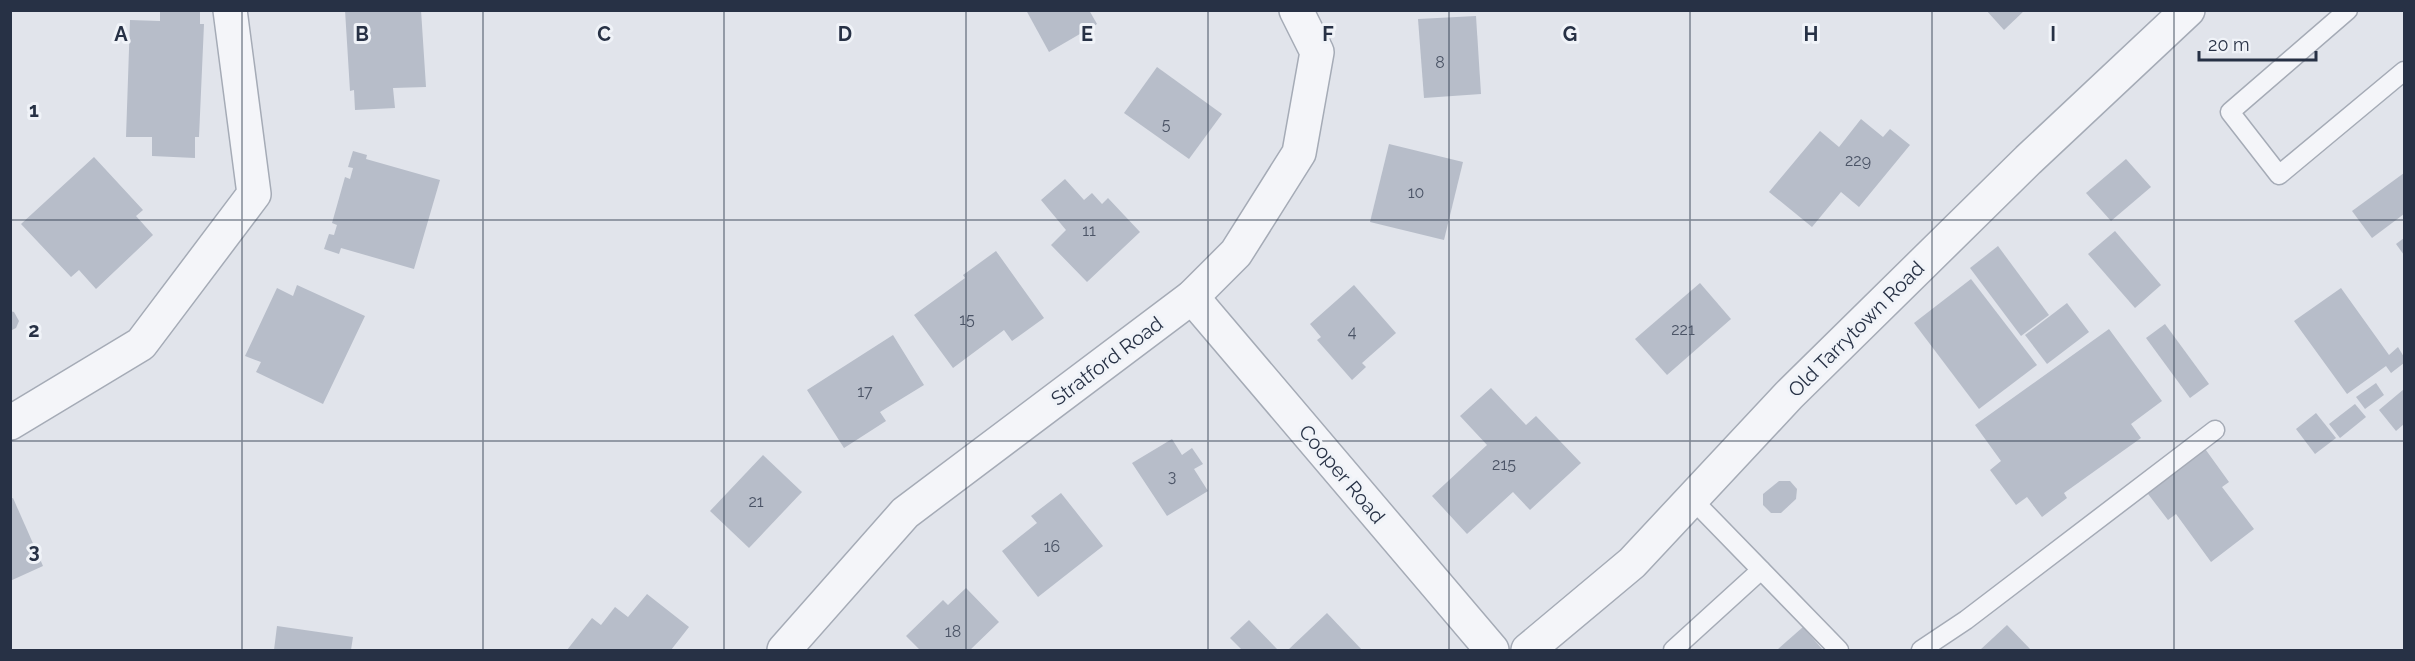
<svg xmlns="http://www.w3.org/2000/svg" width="2415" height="661" font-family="Raleway,sans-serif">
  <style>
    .building { fill: #b7bdc9 }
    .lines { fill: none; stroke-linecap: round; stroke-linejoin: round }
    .service-casing { stroke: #a5abb6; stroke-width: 21 }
    .minor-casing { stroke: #a5abb6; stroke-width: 36 }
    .service { stroke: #f4f5f9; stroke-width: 18 }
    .minor { stroke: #f4f5f9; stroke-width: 33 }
    .grid { fill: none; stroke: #273145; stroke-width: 1.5; stroke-opacity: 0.55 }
    .labels { text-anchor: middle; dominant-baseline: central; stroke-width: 6; stroke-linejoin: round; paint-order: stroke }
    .number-label { font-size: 16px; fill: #4b5466 }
    .street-label { font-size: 20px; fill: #273145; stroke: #f0f3f8 }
    .grid-label { font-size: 20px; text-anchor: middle; font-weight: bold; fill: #273145; stroke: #f0f3f8; stroke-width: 6; stroke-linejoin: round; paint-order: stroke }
  </style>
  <rect width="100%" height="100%" fill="#e1e4eb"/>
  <g class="building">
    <polygon points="160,10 200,10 200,24 204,24 199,137 195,137 195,158 152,156 152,137 126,137 130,20 160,21"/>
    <polygon points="345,10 421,10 426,87 393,88 395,108 355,110 354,90 350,91"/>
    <polygon points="1026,10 1089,10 1097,24 1049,52"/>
    <polygon points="1986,10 2025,10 2004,30"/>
    <polygon points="1476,16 1481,94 1424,98 1418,19"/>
    <polygon points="1157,67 1222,114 1189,159 1124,113"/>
    <polygon points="1861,119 1883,137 1890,129 1910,145 1859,207 1841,192 1812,227 1769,192 1820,131 1839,147"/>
    <polygon points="1389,144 1463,162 1444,240 1370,222"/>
    <polygon points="353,151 367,155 366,159 440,180 414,269 341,248 339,254 324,249 329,234 334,235 337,225 332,223 345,177 350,179 353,168 348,167"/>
    <polygon points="94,157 143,210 136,216 153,235 96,289 79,270 71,277 21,224"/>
    <polygon points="2126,159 2151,187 2111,221 2086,193"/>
    <polygon points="2404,173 2404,214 2372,238 2352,211"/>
    <polygon points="1065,179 1084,200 1092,193 1102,204 1108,198 1140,232 1087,282 1051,245 1066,230 1041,200"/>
    <polygon points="2115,231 2161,285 2135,308 2088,254"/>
    <polygon points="2404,238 2404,255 2396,244"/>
    <polygon points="1998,246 2049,315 2021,336 1970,268"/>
    <polygon points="996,251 1044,318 1012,341 1004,330 953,368 914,315 965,278 963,275"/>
    <polygon points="1971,279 2037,365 1979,409 1914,323"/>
    <polygon points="1700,283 1731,319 1667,375 1635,339"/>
    <polygon points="297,285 365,316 323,404 256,372 261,362 245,356 277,288 293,296"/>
    <polygon points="1354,285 1396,333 1362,363 1366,367 1352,380 1317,340 1321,337 1310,324"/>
    <polygon points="2341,288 2389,355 2398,347 2404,357 2404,363 2391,373 2386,366 2347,394 2294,321"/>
    <polygon points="2067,303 2089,332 2047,364 2025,335"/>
    <polygon points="10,311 14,312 19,321 16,328 10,331"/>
    <polygon points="2165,324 2209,384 2190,398 2146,338"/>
    <polygon points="2109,329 2162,401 2131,424 2141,438 2064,493 2067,498 2042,517 2027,497 2016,505 1990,470 2001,461 1975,425"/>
    <polygon points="893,335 924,385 880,412 886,421 844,448 807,390"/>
    <polygon points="2376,383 2384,395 2365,409 2356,397"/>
    <polygon points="1491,388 1526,425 1536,416 1581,463 1530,510 1513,492 1467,534 1432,496 1487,445 1460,416"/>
    <polygon points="2404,389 2404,424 2396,431 2379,410"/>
    <polygon points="2355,404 2366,417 2340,438 2329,424"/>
    <polygon points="2316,413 2336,438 2315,454 2296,429"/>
    <polygon points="1172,439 1182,455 1192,448 1203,464 1194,469 1208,491 1167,516 1132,463"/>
    <polygon points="2203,446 2229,482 2222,487 2254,529 2211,562 2176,514 2168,520 2145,490"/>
    <polygon points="763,455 802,492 749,548 710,511"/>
    <polygon points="1779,481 1790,481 1797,489 1796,499 1781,513 1771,513 1763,505 1763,494"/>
    <polygon points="1061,493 1103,546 1038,597 1002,551 1037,523 1031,516"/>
    <polygon points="13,498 43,566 10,581 10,499"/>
    <polygon points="966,588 999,622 970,650 920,650 906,636 943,600 948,605"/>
    <polygon points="647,594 689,627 671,650 567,650 592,618 601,625 615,607 628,617"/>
    <polygon points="1327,613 1362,650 1288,650"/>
    <polygon points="1249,620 1278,650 1242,650 1230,638"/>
    <polygon points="2007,625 2031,650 1980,650"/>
    <polygon points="277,626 353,637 351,650 274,650"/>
    <polygon points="1803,627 1823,650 1777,650"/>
  </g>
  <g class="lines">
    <g class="service-casing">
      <g id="service">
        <polyline points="2348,10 2230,112 2279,175 2404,71"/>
        <polyline points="1692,499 1839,650"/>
        <polyline points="1673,650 1761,570"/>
        <polyline points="1921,650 1966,620 2215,430"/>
      </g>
    </g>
    <g class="minor-casing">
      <g id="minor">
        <polyline points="1192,297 1492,650"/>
        <polyline points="10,423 141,344 254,194 230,10"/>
        <polyline points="784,650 905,513 1192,297 1236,253 1299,153 1317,52 1296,10"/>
        <polyline points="1528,650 1632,563 1789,395 2028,160 2188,10"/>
      </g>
    </g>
    <use href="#service" class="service"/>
    <use href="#minor" class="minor"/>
  </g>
  <path class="grid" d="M242,10V650M483,10V650M724,10V650M966,10V650M1208,10V650M1449,10V650M1690,10V650M1932,10V650M2174,10V650M10,220H2404M10,441H2404"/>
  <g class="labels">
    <g class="number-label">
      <text x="1440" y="62">8</text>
      <text x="1166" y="124">5</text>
      <text x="1858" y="160">229</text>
      <text x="1416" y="192">10</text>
      <text x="1089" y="230">11</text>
      <text x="967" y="319">15</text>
      <text x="1683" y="329">221</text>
      <text x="1352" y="331">4</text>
      <text x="865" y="391">17</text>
      <text x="1504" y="464">215</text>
      <text x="1172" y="476">3</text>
      <text x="756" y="501">21</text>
      <text x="1052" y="546">16</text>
      <text x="953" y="631">18</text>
    </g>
    <g class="street-label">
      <text transform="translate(1856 329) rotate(-45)">Old Tarrytown Road</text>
      <text transform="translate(1107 361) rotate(-37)">Stratford Road</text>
      <text transform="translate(1342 474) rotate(50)">Cooper Road</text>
    </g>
  </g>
  <g class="grid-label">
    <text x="121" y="41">A</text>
    <text x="362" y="41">B</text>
    <text x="604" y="41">C</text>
    <text x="845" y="41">D</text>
    <text x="1087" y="41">E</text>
    <text x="1328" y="41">F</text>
    <text x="1570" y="41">G</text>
    <text x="1811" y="41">H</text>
    <text x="2053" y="41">I</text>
    <text x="34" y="117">1</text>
    <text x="34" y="337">2</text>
    <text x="34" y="558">3</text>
  </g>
  <rect width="2415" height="661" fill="none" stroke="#273145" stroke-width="24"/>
  <path d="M2199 51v9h117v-9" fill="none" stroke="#273145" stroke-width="3"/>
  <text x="2208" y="51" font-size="18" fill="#273145" stroke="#f0f3f8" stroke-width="4.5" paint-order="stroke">20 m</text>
</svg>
